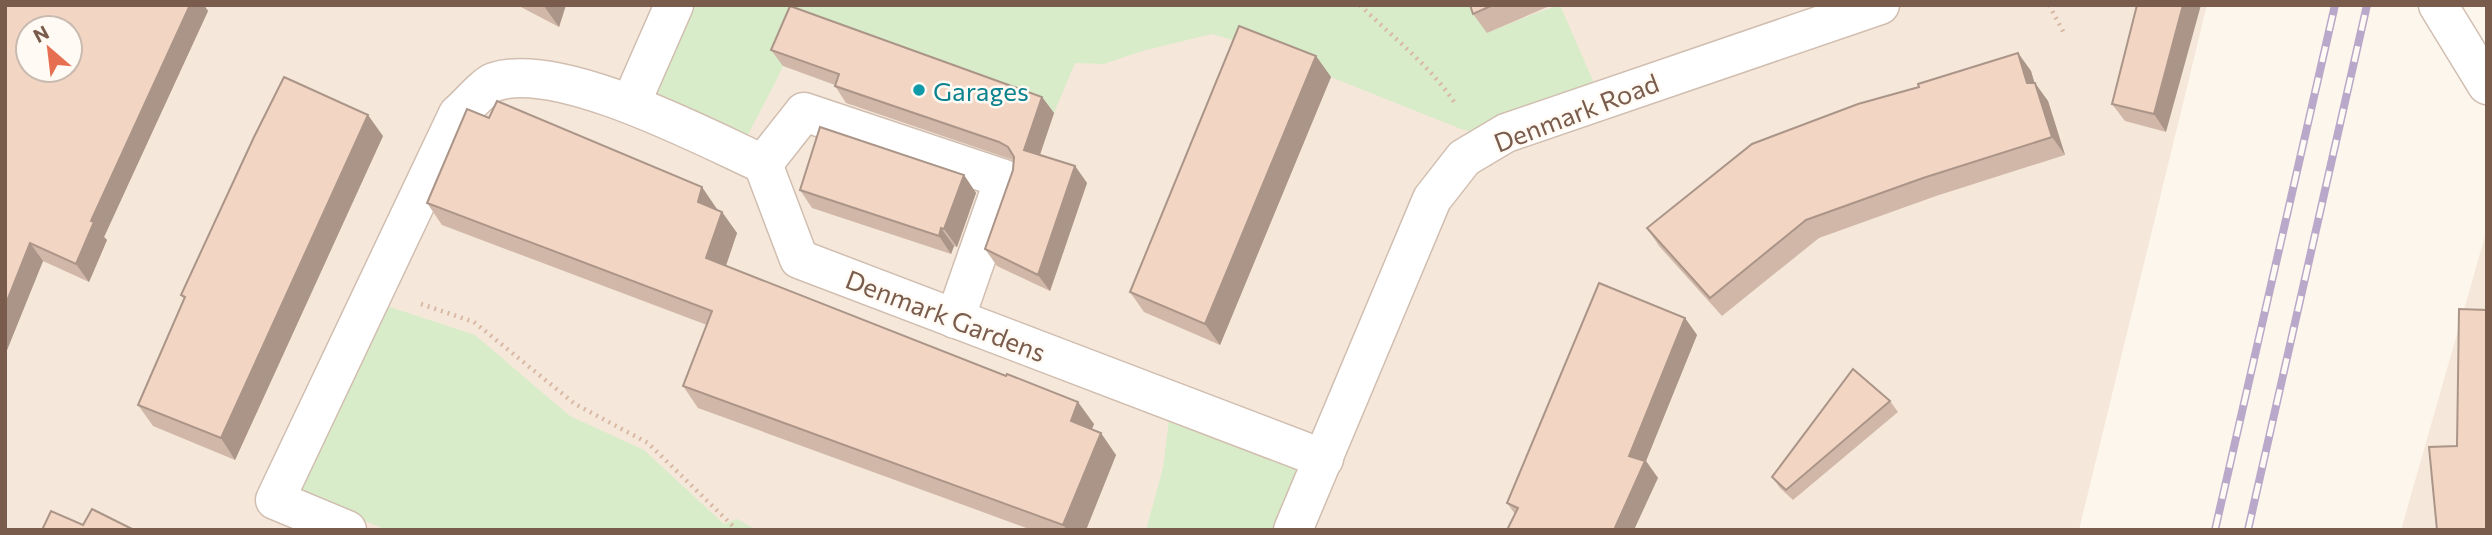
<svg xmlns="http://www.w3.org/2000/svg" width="2492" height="535" font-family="Commissioner,sans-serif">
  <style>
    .residential { fill: #f5e8da; fill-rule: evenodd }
    .green { fill: #d8ecc9 }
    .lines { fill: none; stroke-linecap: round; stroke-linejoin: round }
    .minor-casing { stroke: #d1beb0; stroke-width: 41 }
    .path { stroke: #d9b8a5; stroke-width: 4.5; stroke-dasharray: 2 5; stroke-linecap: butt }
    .minor { stroke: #fff; stroke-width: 38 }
    .rail-casing { stroke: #b9a8c9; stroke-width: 8 }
    .rail { stroke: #fffaf3; stroke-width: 5; stroke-dasharray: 16; stroke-linecap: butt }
    .wall { fill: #d1b7a8 }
    .shaded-wall { fill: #aa9588 }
    .building { fill: #f3d5c3; stroke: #aa9588; stroke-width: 2; fill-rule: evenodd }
    .culture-dot { fill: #0f9aa8; stroke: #fffaf3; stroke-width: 2.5 }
    .labels { text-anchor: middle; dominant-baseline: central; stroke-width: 5; stroke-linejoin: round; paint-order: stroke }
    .culture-label { font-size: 26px; fill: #0d838f; stroke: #fffaf3; text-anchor: start }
    .street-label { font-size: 26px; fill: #7a5c4d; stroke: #fffaf3 }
  </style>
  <rect width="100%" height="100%" fill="#fdf6ec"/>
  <g class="residential">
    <path d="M5,5H2207L2079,530H5ZM28,28H70V70H28Z"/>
    <polygon points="2487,229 2487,530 2401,530"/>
  </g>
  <g class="green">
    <polygon points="684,5 1476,5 1487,33 1531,15 1560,5 1597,90 1487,135 1461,129 1253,46 1212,34 1142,51 1104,64 1075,63 1054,113 802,23 777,79 742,146 641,100"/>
    <polygon points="381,304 475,335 570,416 644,450 724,524 737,519 757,530 386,530 289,488"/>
    <polygon points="1170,411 1308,466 1280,530 1146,530 1163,468"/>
  </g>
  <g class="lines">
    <g class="minor-casing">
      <g id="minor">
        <polyline points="2438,5 2487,85"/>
        <polyline points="631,103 674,5"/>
        <polyline points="763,164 804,112 1004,179 955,319"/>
        <path d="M347,530L275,500L458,114C467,107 484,86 494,82C558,60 702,136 763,164L799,259L1324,459"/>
        <polyline points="1293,530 1432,199 1464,158 1506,133 1880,5"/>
      </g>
    </g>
    <g class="path">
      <path d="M1360,5C1392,37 1432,67 1456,105"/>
      <polyline points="2049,5 2065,35"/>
      <polyline points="421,304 474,322 575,404 648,443 737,530"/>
    </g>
    <use href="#minor" class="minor"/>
    <g class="rail-casing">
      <g id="rail">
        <polyline points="2215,530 2335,5"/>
        <polyline points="2248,530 2367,5"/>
      </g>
    </g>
    <use href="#rail" class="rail"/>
  </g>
  <g class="wall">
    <polygon points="5,5 204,5 208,11 104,237 107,240 89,282 43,261 5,355"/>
    <polygon points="517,5 566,5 559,27"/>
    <polygon points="1470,5 1552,5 1487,33 1473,14"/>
    <polygon points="2137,5 2166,132 2125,121 2112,104"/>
    <polygon points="771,50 1042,97 1054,113 1040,155 1075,166 1087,183 1050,291 997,266 985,249 1013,170 1013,160 846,103 835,86 835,85 783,66"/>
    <polygon points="2018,53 2031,71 2034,83 2048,101 2065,155 1936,196 1819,238 1722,316 1659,246 1647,228 1919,87"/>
    <polygon points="1316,56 1331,77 1220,345 1144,312 1130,292"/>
    <polygon points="383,136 235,460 153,426 138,405 184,299 181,295"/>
    <polygon points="964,175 976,193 957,247 954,246 951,254 812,208 800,190"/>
    <polygon points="427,203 717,209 717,210 722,212 737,233 726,266 1094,424 1092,429 1116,455 1086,530 1032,530 698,408 683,386 707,325 442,225"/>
    <polygon points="1685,318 1697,335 1646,461 1658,478 1515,514 1507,503"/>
    <polygon points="1890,401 1898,412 1793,500 1780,488 1772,477"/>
  </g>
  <g class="shaded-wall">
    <polygon points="190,5 204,5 208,11 104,237 107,240 89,282 76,264 91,221"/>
    <polygon points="544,5 566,5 559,27 544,6"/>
    <polygon points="2183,5 2201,5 2166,132 2154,114"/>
    <polygon points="2018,53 2031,71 2040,101 2027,83"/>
    <polygon points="1316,56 1331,77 1220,345 1205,324"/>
    <polygon points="2035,83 2048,101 2065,155 2052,137"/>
    <polygon points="1042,97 1054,113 1036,166 1024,150"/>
    <polygon points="368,115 383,136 235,460 221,438"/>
    <polygon points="1075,166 1087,183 1050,291 1038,275"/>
    <polygon points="964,175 976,193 957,247 944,229"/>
    <polygon points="702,187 717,209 713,224 698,202"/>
    <polygon points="722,212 737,233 721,280 706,258"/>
    <polygon points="941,228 954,246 951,254 939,236"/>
    <polygon points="30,243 43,261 5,355 5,306"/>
    <polygon points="1685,318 1697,335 1646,461 1658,478 1634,530 1614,530 1629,456"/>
    <polygon points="1078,402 1094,424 1086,443 1071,421"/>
    <polygon points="1101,433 1116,455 1086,530 1067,530 1063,525"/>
  </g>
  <g class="building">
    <path d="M5,5H190L91,221L94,222L76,264L30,243L5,306ZM28,28H70V70H28Z"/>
    <polygon points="1470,5 1493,5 1473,14"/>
    <polygon points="2137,5 2183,5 2154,114 2112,104"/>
    <polygon points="790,6 1042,97 1024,150 1075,166 1038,275 985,249 1013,170 1014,157 1008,147 999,142 835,86 839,74 771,50"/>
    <polygon points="1239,26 1316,56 1205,324 1130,292"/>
    <polygon points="2018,53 2027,83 2035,83 2052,137 1923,178 1806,220 1710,298 1647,228 1752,144 1858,104 1919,87 1918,84"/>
    <polygon points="284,77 368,115 221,438 138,405 185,297 181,295 254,137"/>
    <polygon points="497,101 702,187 698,202 722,212 706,258 1006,376 1007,374 1078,402 1071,421 1101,433 1063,525 683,386 712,311 427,203 467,109 489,118"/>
    <polygon points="820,127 964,175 944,229 941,228 939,236 800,190"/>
    <polygon points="1599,283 1685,318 1629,456 1645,461 1614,530 1507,530 1518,508 1507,503"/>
    <polygon points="2459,309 2487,310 2487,530 2437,530 2429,447 2457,446"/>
    <polygon points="1853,369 1890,401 1786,490 1772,477"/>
    <polygon points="92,509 134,530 42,530 51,511 83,525"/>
  </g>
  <circle class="culture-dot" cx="919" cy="90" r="7"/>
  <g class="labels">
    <g class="culture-label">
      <text x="933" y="90">Garages</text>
    </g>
    <g class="street-label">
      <text transform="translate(1576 112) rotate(-21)">Denmark Road</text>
      <text transform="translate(946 315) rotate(21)">Denmark Gardens</text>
    </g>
  </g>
  <rect width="2492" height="535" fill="none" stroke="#7a5c4d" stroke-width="14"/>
  <g transform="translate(49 49) rotate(332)"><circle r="33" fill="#fffaf3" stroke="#cabbb1" stroke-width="2"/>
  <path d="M0-5L12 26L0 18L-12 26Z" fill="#e76f51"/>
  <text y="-10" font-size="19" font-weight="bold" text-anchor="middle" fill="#7a5c4d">N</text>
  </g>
</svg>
